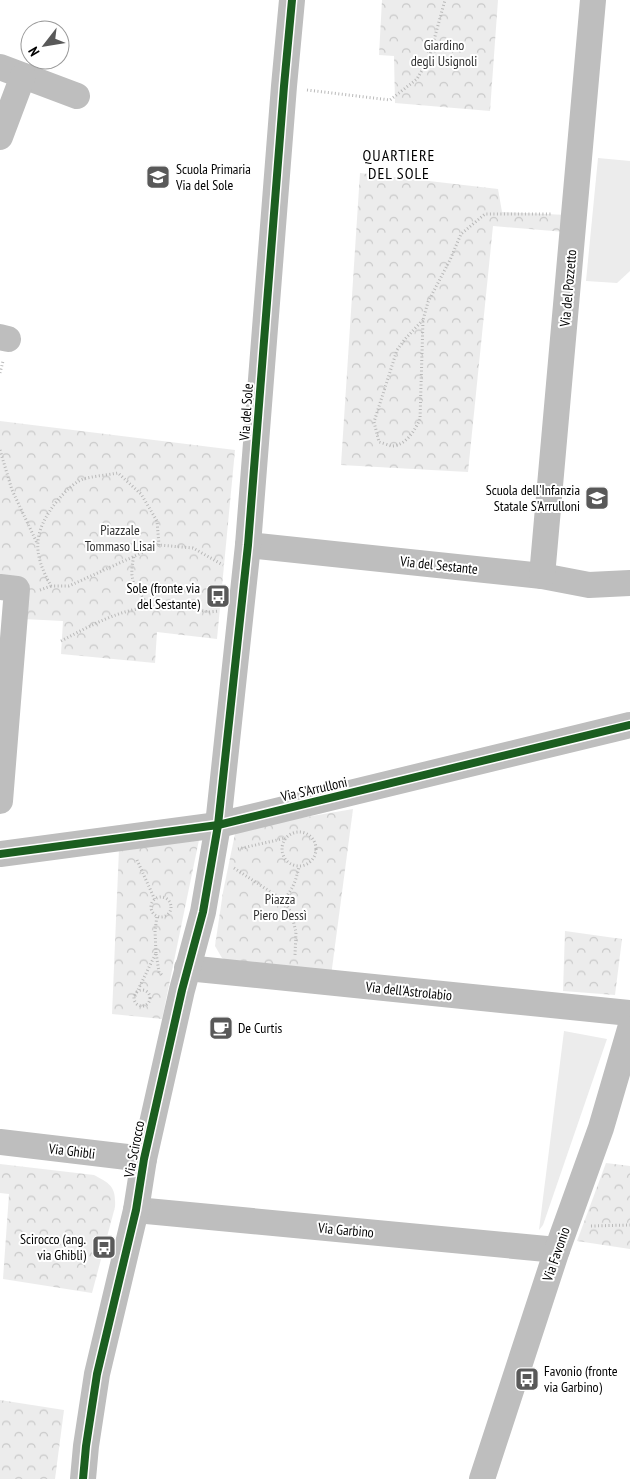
<svg xmlns="http://www.w3.org/2000/svg" width="630" height="1479" font-family="'PT Sans Narrow',sans-serif">
  <style>
    .grass { fill: #ececec }
    .park { fill: url(#park-crowns) }
    .lines { fill: none; stroke-linecap: round; stroke-linejoin: round }
    .path { stroke: #b9b9b9; stroke-width: 3; stroke-dasharray: 1 2.5; stroke-linecap: butt }
    .street { stroke: #bebebe; stroke-width: 26 }
    .cycleway-casing { stroke: #fff; stroke-width: 11 }
    .cycleway { stroke: #1b5e20; stroke-width: 8 }
    .labels { text-anchor: middle; dominant-baseline: central; stroke-width: 4; stroke-linejoin: round; paint-order: stroke }
    .park-label { font-size: 14px; fill: #333; stroke: #fff }
    .poi-label { font-size: 14px; fill: #000; stroke: #fff; text-anchor: start }
    .street-label { font-size: 14px; fill: #000; stroke: #fff }
    .quarter-label { font-size: 16px; letter-spacing: 1px; fill: #000; stroke: #fff }
  </style>
  <defs>
    <pattern id="park-crowns" width="20" height="18" patternUnits="userSpaceOnUse" patternTransform="scale(1.25)"><rect width="20" height="18" fill="#ececec"/><path d="M2 6a3 3 0 1 1 6 0M12 15a3 3 0 1 1 6 0" fill="none" stroke="#c9c9c9"/></pattern>
  </defs>
  <rect width="100%" height="100%" fill="#fff"/>
  <g class="grass">
    <polygon points="598,158 630,161 630,271 617,283 586,281"/>
    <polygon points="564,1031 607,1039 543,1225 539,1230"/>
  </g>
  <g class="park">
    <polygon points="382,0 498,0 490,111 395,103 394,56 379,55"/>
    <polygon points="360,173 498,189 502,212 567,215 565,232 493,226 468,472 341,465"/>
    <polygon points="0,421 235,450 217,639 157,632 155,663 61,654 63,621 23,619 0,578"/>
    <polygon points="353,809 331,976 229,962 222,958 215,946 223,892 236,829"/>
    <polygon points="200,835 162,1019 112,1014 119,849"/>
    <polygon points="565,931 622,939 615,995 563,991"/>
    <polygon points="606,1163 630,1166 630,1249 577,1241"/>
    <path d="M0,1164L94,1175C111,1184 116,1187 115,1207L92,1293L3,1279L9,1194L0,1193Z"/>
    <polygon points="0,1400 64,1410 55,1479 0,1479"/>
  </g>
  <g class="lines">
    <g class="path">
      <polyline points="307,90 390,100 417,79 429,58 445,0"/>
      <path d="M423,320L405,339L397,350L374,422L379,442C383,443 388,445 391,446C406,446 415,430 420,419L423,320L428,302L450,260L461,234L485,214H551"/>
      <polyline points="0,373 3,361"/>
      <polyline points="0,450 12,490 37,543"/>
      <path d="M159,545L157,521L141,494L118,473C107,475 94,476 83,479C73,483 64,493 57,501C33,532 32,552 51,586H69L159,545L193,548L223,565"/>
      <polyline points="40,590 51,586"/>
      <polyline points="150,607 181,607 209,612 219,611"/>
      <path d="M61,641C90,626 118,610 150,607C135,588 128,581 134,556"/>
      <circle cx="299" cy="849" r="17"/>
      <polyline points="238,849 286,838"/>
      <polyline points="137,860 155,900"/>
      <polyline points="234,868 283,900 291,912 296,932 295,955"/>
      <circle cx="161" cy="907" r="10"/>
      <path d="M283,900C293,890 296,880 299,867"/>
      <polyline points="156,953 155,931 157,916"/>
      <circle cx="142" cy="998" r="8"/>
      <polyline points="135,996 156,953 159,972 162,975"/>
      <polyline points="591,1226 630,1225"/>
    </g>
    <g class="street">
      <polyline points="0,67 77,96"/>
      <polyline points="0,137 23,76"/>
      <polyline points="0,337 8,339"/>
      <polyline points="248,545 542,576 589,585 630,583"/>
      <polyline points="542,576 593,0"/>
      <polyline points="0,587 17,589 0,801"/>
      <polyline points="0,854 218,825 630,725"/>
      <polyline points="187,968 630,1013"/>
      <polyline points="0,1142 144,1159"/>
      <polyline points="136,1210 557,1250"/>
      <polyline points="83,1479 86,1446 97,1374 136,1210 144,1159 182,990 203,912 218,825 248,545 284,86 292,0"/>
      <polyline points="482,1479 557,1250 601,1128 630,1029"/>
    </g>
    <g class="cycleway-casing">
      <g id="cycleway">
        <polyline points="0,854 218,825 630,725"/>
        <polyline points="83,1479 86,1446 97,1374 136,1210 144,1159 182,990 203,912 218,825 248,545 284,86 292,0"/>
      </g>
    </g>
    <use href="#cycleway" class="cycleway"/>
  </g>
  <defs>
    <g id="school-square" transform="scale(1.25)"><rect x="-9" y="-9" width="18" height="18" rx="4" fill="#595959" stroke="#fff"/><path d="M0-5L7-2L0 1L-7-2ZM-4 1L0 2.5L4 1V4Q0 6-4 4Z" fill="#fff"/></g>
    <g id="bus-square" transform="scale(1.25)"><rect x="-9" y="-9" width="18" height="18" rx="4" fill="#595959" stroke="#fff"/><path d="M-5-6H5V4H4V6H2V4H-2V6H-4V4H-5ZM-3.5-4V0h7V-4ZM-3.5 1.2v1.5H-2V1.2ZM2 1.2v1.5H3.5V1.2Z" fill="#fff"/></g>
    <g id="cafe-square" transform="scale(1.25)"><rect x="-9" y="-9" width="18" height="18" rx="4" fill="#595959" stroke="#fff"/><path d="M-5.5-4.5H6V0H3Q3 3.5 0 3.5H-2.5Q-5.5 3.5-5.5 0ZM3-3.2v2h1.7v-2ZM-6 4.5H4V6H-6Z" fill="#fff"/></g>
  </defs>
  <g fill-rule="evenodd">
    <use href="#school-square" x="158" y="177"/>
    <use href="#school-square" x="597" y="498"/>
    <use href="#bus-square" x="218" y="596"/>
    <use href="#cafe-square" x="221" y="1028"/>
    <use href="#bus-square" x="104" y="1247"/>
    <use href="#bus-square" x="527" y="1379"/>
  </g>
  <g class="labels">
    <g class="park-label">
      <text x="444" y="45">Giardino<tspan x="444" dy="16">degli Usignoli</tspan></text>
      <text x="120" y="530">Piazzale<tspan x="120" dy="16">Tommaso Lisai</tspan></text>
      <text x="280" y="899">Piazza<tspan x="280" dy="16">Piero Dessì</tspan></text>
    </g>
    <g class="poi-label">
      <text x="176" y="169">Scuola Primaria<tspan x="176" dy="16">Via del Sole</tspan></text>
      <text x="580" y="490" text-anchor="end">Scuola dell'Infanzia<tspan x="580" dy="16">Statale S'Arrulloni</tspan></text>
      <text x="200" y="588" text-anchor="end">Sole (fronte via<tspan x="200" dy="16">del Sestante)</tspan></text>
      <text x="238" y="1028">De Curtis</text>
      <text x="86" y="1239" text-anchor="end">Scirocco (ang.<tspan x="86" dy="16">via Ghibli)</tspan></text>
      <text x="544" y="1371">Favonio (fronte<tspan x="544" dy="16">via Garbino)</tspan></text>
    </g>
    <g class="street-label">
      <text transform="translate(568 288) rotate(-85)">Via del Pozzetto</text>
      <text transform="translate(246 412) rotate(-86)">Via del Sole</text>
      <text transform="translate(439 565) rotate(6)">Via del Sestante</text>
      <text transform="translate(314 789) rotate(-13)">Via S'Arrulloni</text>
      <text transform="translate(409 991) rotate(6)">Via dell'Astrolabio</text>
      <text transform="translate(134 1149) rotate(-79)">Via Scirocco</text>
      <text transform="translate(72 1151) rotate(7)">Via Ghibli</text>
      <text transform="translate(346 1230) rotate(5)">Via Garbino</text>
      <text transform="translate(556 1254) rotate(-71)">Via Favonio</text>
    </g>
    <g class="quarter-label">
      <text x="399" y="155">QUARTIERE<tspan x="399" dy="18">DEL SOLE</tspan></text>
    </g>
  </g>
  <g transform="translate(45 45) rotate(239)"><circle r="24" fill="#ffffff" stroke="#999999"/>
  <path d="M0-4L9 19L0 12L-9 19Z" fill="#595959"/>
  <text y="-8" font-size="14" font-weight="bold" text-anchor="middle" fill="#000000">N</text>
  </g>
</svg>
